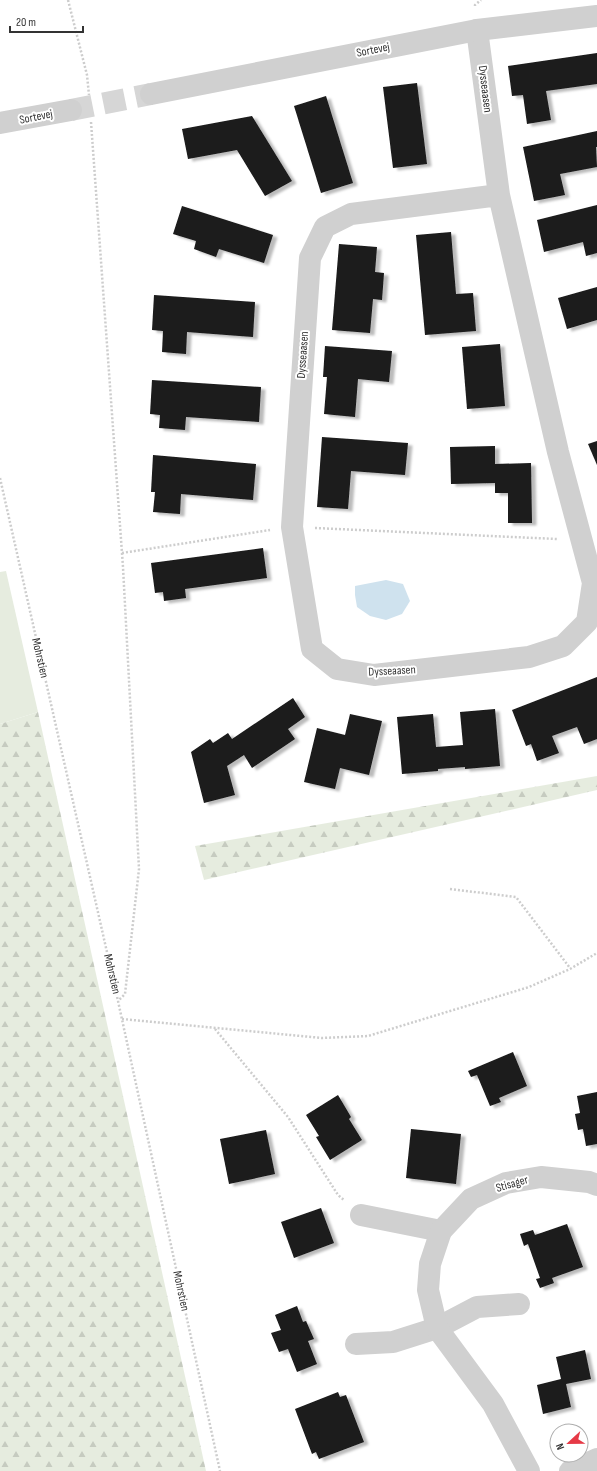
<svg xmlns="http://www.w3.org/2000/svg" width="597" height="1471" font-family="'Sofia Sans Condensed',sans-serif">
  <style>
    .green { fill: #e6ecdf }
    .forest { fill: url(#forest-firs) }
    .water { fill: #cfe2ee }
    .building { fill: #1a1a1a; filter: url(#shadow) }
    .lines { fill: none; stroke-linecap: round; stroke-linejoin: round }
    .minor-tunnel { stroke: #d6d6d6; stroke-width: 22; stroke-dasharray: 22 11; stroke-linecap: butt }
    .path { stroke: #cdcdcd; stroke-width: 2.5; stroke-dasharray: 2 2; stroke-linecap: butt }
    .minor { stroke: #d0d0d0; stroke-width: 22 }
    .labels { text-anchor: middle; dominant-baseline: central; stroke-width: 4; stroke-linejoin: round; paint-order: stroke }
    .street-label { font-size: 12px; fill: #333; stroke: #fff }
  </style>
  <defs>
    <pattern id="forest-firs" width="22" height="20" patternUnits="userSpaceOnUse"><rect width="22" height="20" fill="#e6ecdf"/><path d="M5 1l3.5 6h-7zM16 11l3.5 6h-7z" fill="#c6cbc0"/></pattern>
    <filter id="shadow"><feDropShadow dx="4.5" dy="2.5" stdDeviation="1" flood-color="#0004"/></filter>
  </defs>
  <rect width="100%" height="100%" fill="#fff"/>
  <polygon class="green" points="6,571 38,712 0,724 0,572"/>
  <g class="forest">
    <polygon points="38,712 206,1471 0,1471 0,724"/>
    <polygon points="597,776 597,790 204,880 195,846"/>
  </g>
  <polygon class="water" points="386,580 403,584 410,601 402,614 386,620 370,616 357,607 355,595 355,586"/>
  <g class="building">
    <polygon points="597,53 597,84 546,91 551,120 527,124 523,95 512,96 508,66"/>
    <polygon points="417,83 427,164 393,168 383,87"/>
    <polygon points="326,96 353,183 321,193 294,106"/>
    <polygon points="252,116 292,181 265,196 237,150 188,159 182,129"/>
    <polygon points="597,131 597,147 596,147 597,167 560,174 565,195 534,201 523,147"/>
    <polygon points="597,205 597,253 586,256 583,242 544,252 537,220"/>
    <polygon points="182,206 273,235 264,263 219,249 216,257 194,249 196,241 173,234"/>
    <polygon points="451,232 456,294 473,293 476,331 425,335 416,235"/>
    <polygon points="339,244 377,247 375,272 384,273 382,300 373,299 370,333 332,330"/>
    <polygon points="597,287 597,320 567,329 558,298"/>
    <polygon points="154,295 255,302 253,337 187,332 186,354 162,352 163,331 152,330"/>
    <polygon points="500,344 505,406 467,409 462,347"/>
    <polygon points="325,346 392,351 389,382 358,379 355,417 324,414 327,377 323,377"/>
    <polygon points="152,380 261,387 259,422 186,417 185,430 159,428 160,415 150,414"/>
    <polygon points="322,437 408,443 405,475 351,471 348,509 317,507"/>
    <polygon points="597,441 597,465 588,444"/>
    <polygon points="495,446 495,464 531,463 532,523 508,523 508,493 495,493 495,483 451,484 450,447"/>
    <polygon points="153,455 256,464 253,500 181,494 180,514 153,512 155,492 151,492"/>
    <polygon points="263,548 267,578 185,589 186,598 164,601 163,592 155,593 151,563"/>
    <polygon points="597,677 597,739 584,744 577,727 552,736 559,753 537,761 531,744 526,746 512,710"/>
    <polygon points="293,698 305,717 288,729 295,739 252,768 244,755 227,766 235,795 204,803 191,752 210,739 213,743 228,733 232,739"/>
    <polygon points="495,709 500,766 465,769 465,767 438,769 438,771 402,774 397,717 433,714 436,747 463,745 460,712"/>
    <polygon points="350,714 382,721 369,775 340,768 335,789 304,782 317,728 345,735"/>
    <polygon points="513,1052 527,1086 499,1098 501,1102 490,1106 477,1075 471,1077 468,1071"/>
    <polygon points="597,1092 597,1144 586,1146 583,1129 578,1130 575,1114 580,1113 577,1096"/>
    <polygon points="338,1095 351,1117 349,1119 362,1140 330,1160 316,1137 319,1136 306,1115"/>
    <polygon points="411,1129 461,1134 456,1184 406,1178"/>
    <polygon points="266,1130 275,1174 229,1184 220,1139"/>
    <polygon points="321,1208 334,1243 294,1258 281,1222"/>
    <polygon points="567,1224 583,1267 552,1278 554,1283 540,1288 536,1279 540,1278 528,1244 524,1246 520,1234 533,1230 535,1235"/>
    <polygon points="297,1306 303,1322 306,1321 314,1339 308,1341 317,1364 297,1372 288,1349 279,1352 271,1333 281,1330 275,1315"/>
    <polygon points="585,1350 591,1379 566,1384 571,1407 543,1414 537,1385 561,1379 556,1357"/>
    <polygon points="338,1392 340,1397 346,1395 364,1442 319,1459 316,1452 312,1454 295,1409"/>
  </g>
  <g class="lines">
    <polyline class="minor-tunnel" points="71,110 151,94"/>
    <g class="path">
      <polyline points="68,0 87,75 89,95"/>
      <polyline points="475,6 475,5 481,0"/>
      <polyline points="91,122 123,567 139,869 125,994 118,1001"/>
      <polyline points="0,478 118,1001 220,1471"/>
      <polyline points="315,528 557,539"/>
      <polyline points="122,553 270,530"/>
      <polyline points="450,889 516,897 570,968"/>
      <polyline points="122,1019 322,1038 368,1036 529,987 570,969 597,953"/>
      <polyline points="215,1029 288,1117 338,1195 344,1200"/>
    </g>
    <g class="minor">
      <polyline points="477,30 499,195 558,452 593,583 587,622 563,646 529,657 374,675 337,669 312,649 292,527 310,258 325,227 351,214 499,195"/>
      <polyline points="151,94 477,30 597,16"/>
      <polyline points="0,123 71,110"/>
      <polyline points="361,1215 441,1231"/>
      <polyline points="356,1344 393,1342 437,1328 477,1307 519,1304"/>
      <polyline points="529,1471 493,1404 437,1328 428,1290 430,1264 441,1231 471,1199 506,1183 541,1177 589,1182 597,1185"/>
      <polyline points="570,1471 597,1459"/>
    </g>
  </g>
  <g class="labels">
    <g class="street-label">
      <text transform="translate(373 50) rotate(-11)">Sortevej</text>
      <text transform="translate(485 89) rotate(83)">Dysseaasen</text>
      <text transform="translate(36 117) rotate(-11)">Sortevej</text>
      <text transform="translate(303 355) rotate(-86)">Dysseaasen</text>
      <text transform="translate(40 658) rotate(77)">Mohrstien</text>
      <text transform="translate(392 671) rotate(-3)">Dysseaasen</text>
      <text transform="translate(112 974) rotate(77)">Mohrstien</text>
      <text transform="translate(512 1184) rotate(-16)">Stisager</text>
      <text transform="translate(181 1291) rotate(78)">Mohrstien</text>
    </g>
  </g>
  <g transform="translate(569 1443) rotate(248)"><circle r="19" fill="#ffffff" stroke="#adadad"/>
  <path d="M0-3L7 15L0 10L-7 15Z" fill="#e63946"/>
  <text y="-6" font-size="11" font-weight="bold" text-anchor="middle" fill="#333333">N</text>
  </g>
  <path d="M10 26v6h73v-6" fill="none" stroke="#333333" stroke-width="2"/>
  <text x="16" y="26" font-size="12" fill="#333333" stroke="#ffffff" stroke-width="3" paint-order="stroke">20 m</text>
</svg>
